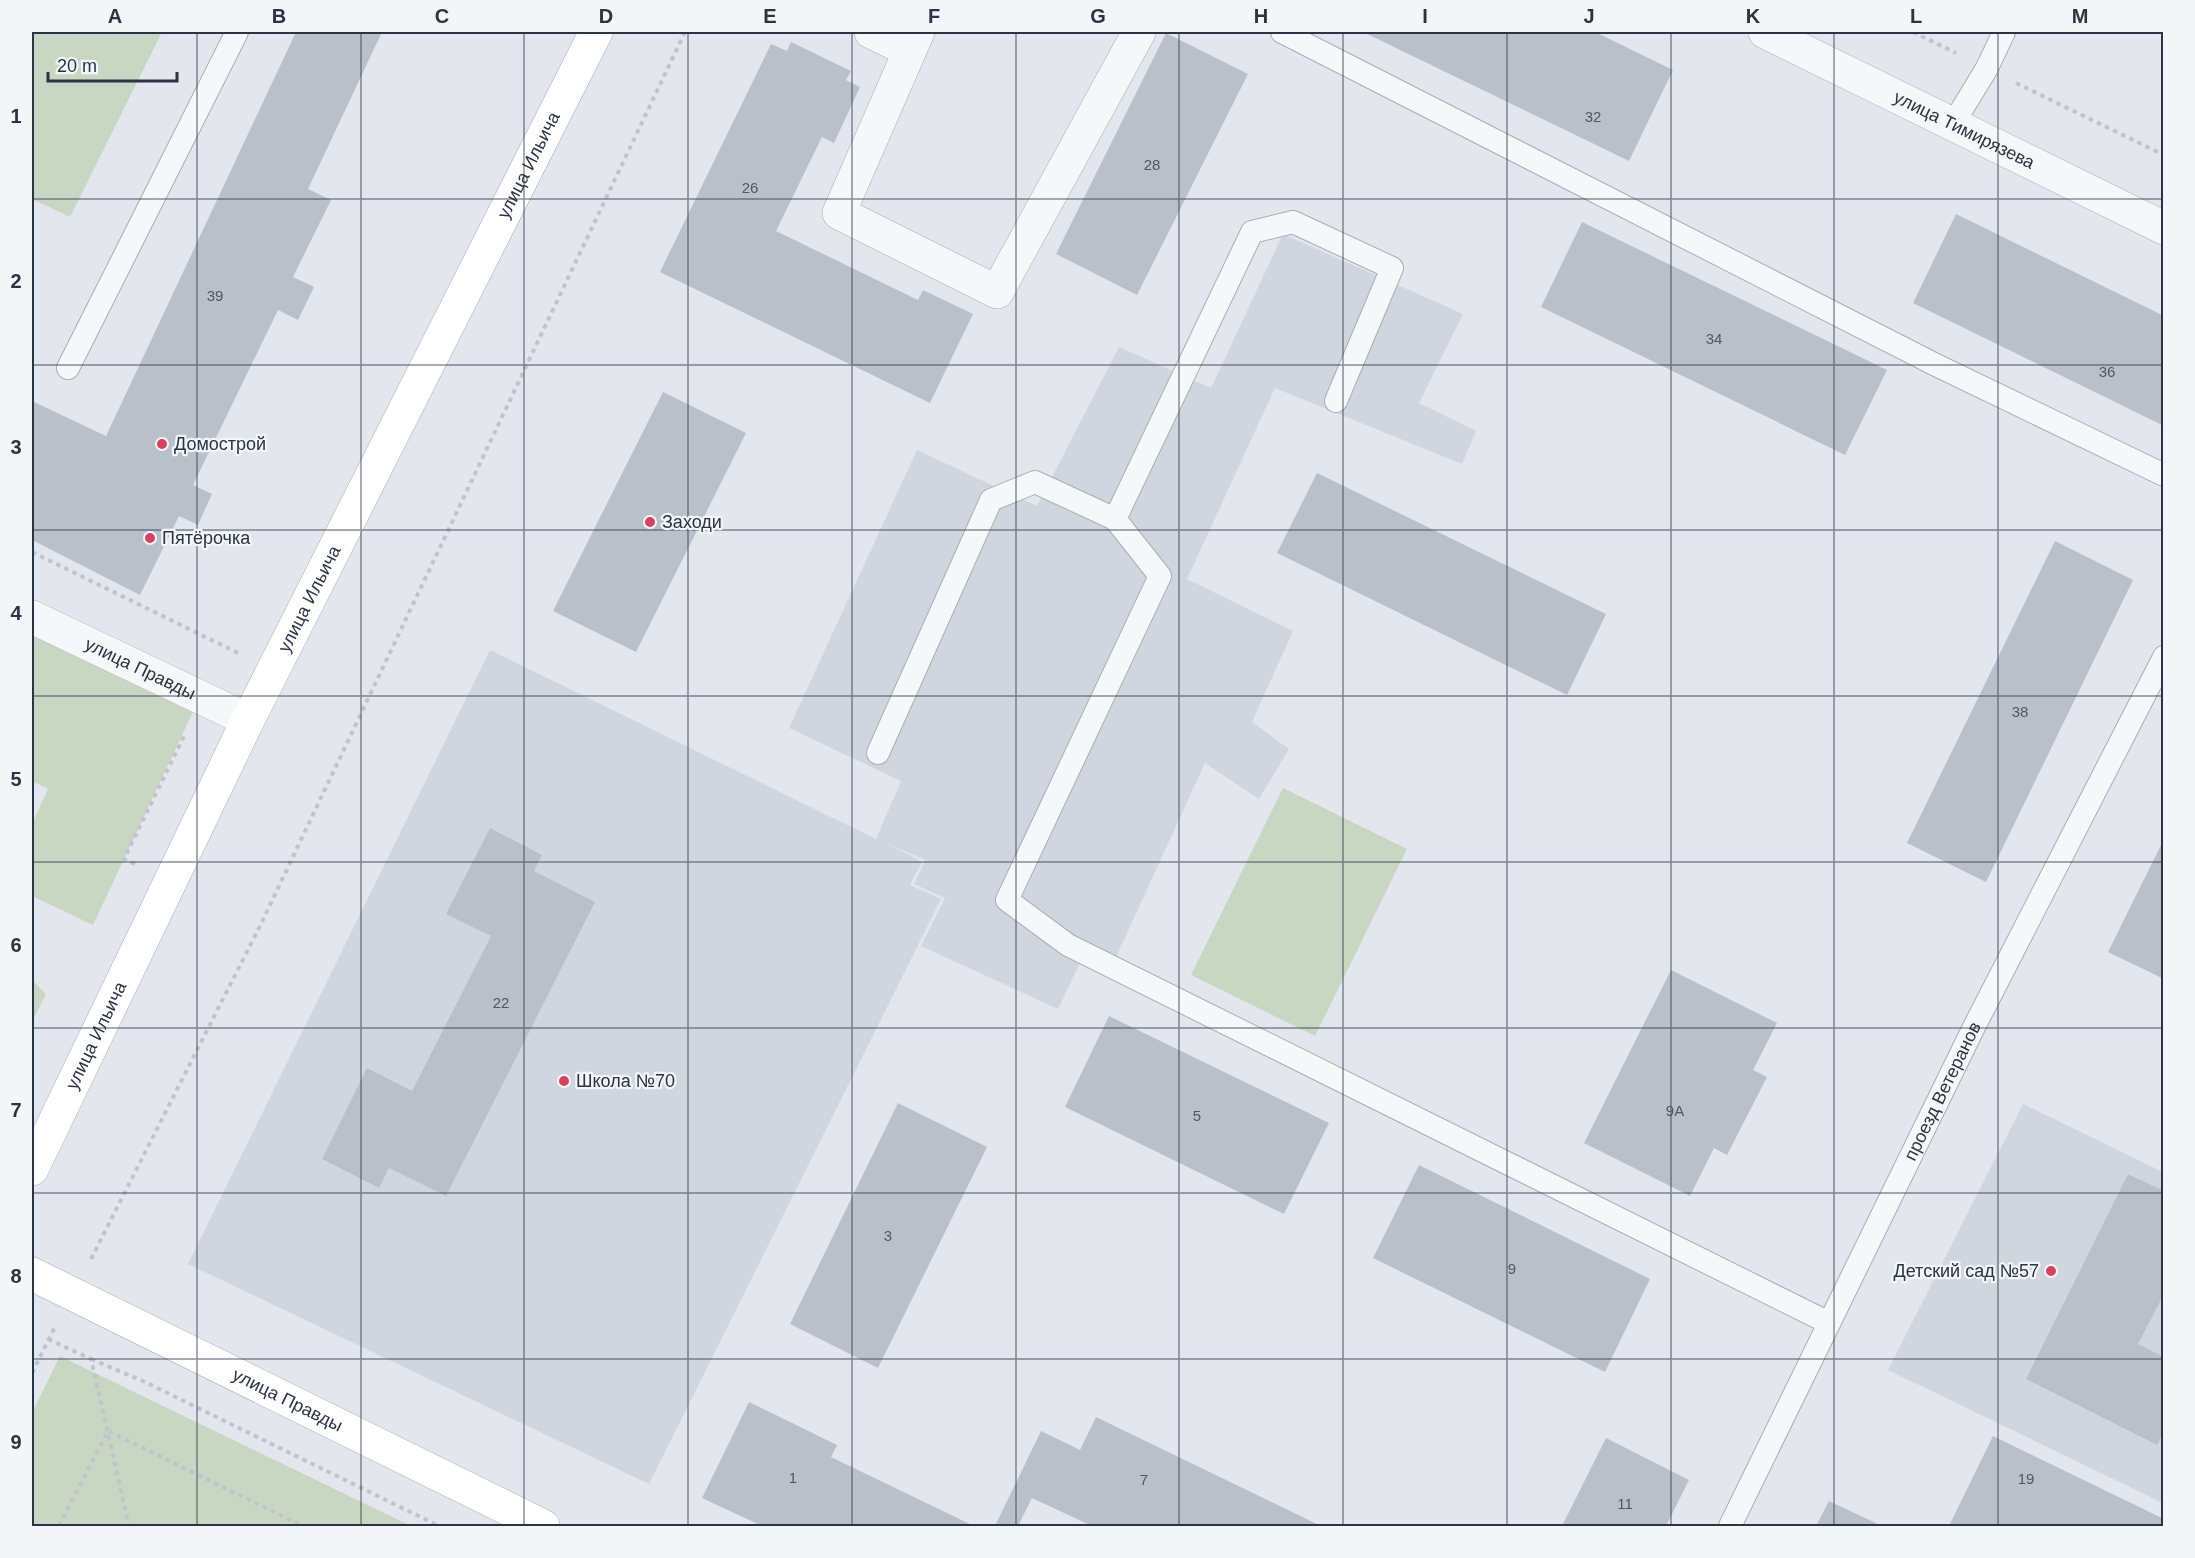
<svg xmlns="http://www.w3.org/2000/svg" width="2195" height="1558" font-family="Helvetica,sans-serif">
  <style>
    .built { fill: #d1d6de }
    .green { fill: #c9d6c3 }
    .building { fill: #bac0ca }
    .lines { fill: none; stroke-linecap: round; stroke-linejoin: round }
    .lane-casing { stroke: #a8adb7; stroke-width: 24 }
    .street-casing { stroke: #a8adb7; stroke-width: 34 }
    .secondary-casing { stroke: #a8adb7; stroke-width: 34 }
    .path { stroke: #c1c4ca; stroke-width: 4; stroke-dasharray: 4.5 4.5; stroke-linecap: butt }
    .lane { stroke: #f6f7f9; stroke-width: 22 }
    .street { stroke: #f6f7f9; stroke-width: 33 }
    .secondary { stroke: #fff; stroke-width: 33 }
    .grid { fill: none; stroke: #2a3445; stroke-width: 1.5; stroke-opacity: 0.55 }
    .poi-dot { fill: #d5435e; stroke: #f3f5f9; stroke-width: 2 }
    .labels { text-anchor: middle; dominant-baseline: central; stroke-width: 4.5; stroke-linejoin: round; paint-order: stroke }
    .number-label { font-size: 15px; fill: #4e5766 }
    .street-label { font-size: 18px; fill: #2a3445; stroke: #f3f5f9 }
    .poi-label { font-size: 18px; fill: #2a3445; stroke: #f3f5f9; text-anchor: start }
    .neatline { fill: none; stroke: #2a3445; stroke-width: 2 }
    .grid-label { font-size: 20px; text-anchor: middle; font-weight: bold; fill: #2a3445 }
  </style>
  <rect width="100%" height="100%" fill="#e3e6ec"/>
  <g class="built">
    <polygon points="1283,234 1463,314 1419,403 1476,431 1462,464 1275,388 1187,579 1293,631 1252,722 1289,749 1259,799 1205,763 1116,957 1089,944 1058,1009 921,946 945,898 914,884 925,860 888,844 922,862 910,885 941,899 649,1484 188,1264 490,650 876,839 901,781 789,728 917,450 1037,506 1119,347 1211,388"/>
    <polygon points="2023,1104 2163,1172 2163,1503 1888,1370"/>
  </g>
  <g class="green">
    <polygon points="32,32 162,32 70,217 32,199"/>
    <polygon points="32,619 199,699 93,925 32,896 32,824 48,789 32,781"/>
    <polygon points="1283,788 1407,849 1315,1036 1191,975"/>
    <polygon points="32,980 46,994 32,1022"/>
    <polygon points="60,1356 411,1526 32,1526 32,1413"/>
  </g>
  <g class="building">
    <polygon points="296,32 382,32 308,189 331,200 293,277 314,287 298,320 278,310 193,485 212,494 198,525 179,516 140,595 32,540 32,516 34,510 32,509 32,401 106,436"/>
    <polygon points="1363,32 1595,32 1673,70 1629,161"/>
    <polygon points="1166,33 1248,74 1137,295 1056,254"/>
    <polygon points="791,42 851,71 846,80 860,87 834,143 822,137 776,231 918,300 923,290 973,314 930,403 660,272 771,44 787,51"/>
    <polygon points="1956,214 2164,316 2164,426 1913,303"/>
    <polygon points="1582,222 1887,370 1845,455 1541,307"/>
    <polygon points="663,392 746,433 636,652 553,611"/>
    <polygon points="1317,473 1606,614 1567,695 1277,553"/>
    <polygon points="2055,541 2133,580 1986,882 1907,843"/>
    <polygon points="490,828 542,855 534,871 595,902 446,1196 389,1168 379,1188 322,1159 367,1068 412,1091 491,936 446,914"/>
    <polygon points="2164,839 2164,979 2108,952"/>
    <polygon points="1671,970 1777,1023 1753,1070 1767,1077 1727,1155 1714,1148 1690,1196 1584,1143"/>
    <polygon points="1109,1016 1329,1123 1284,1214 1065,1107"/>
    <polygon points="898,1103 987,1147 878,1368 790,1324"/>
    <polygon points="1419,1165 1650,1279 1605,1372 1373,1258"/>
    <polygon points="2128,1174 2164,1191 2164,1294 2138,1344 2164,1357 2164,1431 2157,1445 2026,1379"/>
    <polygon points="749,1402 837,1445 831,1457 974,1526 762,1526 702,1498"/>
    <polygon points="1096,1417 1321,1526 1092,1526 1032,1498 1018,1526 995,1526 1041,1431 1080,1450"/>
    <polygon points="1993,1436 2164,1519 2164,1526 1949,1526"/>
    <polygon points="1606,1438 1689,1480 1666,1526 1562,1526"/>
    <polygon points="1829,1501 1882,1526 1816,1526"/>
  </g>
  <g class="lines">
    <g class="lane-casing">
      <g id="lane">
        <polyline points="1282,32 1936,365 2164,475"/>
        <polyline points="1953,124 1987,68 2004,32"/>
        <polyline points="68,368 237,32"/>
        <polyline points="1115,519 1252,232 1293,222 1392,268 1336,401"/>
        <polyline points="878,753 991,500 1035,482 1115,519 1160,576 1007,900 1068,945 1829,1323"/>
        <path id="s1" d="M1730,1526L1973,1029L2164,657"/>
      </g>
    </g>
    <g class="street-casing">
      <g id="street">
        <polyline points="871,32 908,50"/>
        <polyline points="918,32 839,213 997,292 1139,32"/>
        <path id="s2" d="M1765,32L2164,228"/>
        <path id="s3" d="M32,617L248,720"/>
      </g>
    </g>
    <g class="secondary-casing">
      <g id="secondary">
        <path id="s4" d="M32,1169L248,720L596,32"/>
        <path id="s5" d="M32,1274L543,1526"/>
      </g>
    </g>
    <g class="path">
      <polyline points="1913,32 1956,53"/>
      <polyline points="2016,83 2164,155"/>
      <polyline points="32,552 238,653"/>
      <polyline points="135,864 124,859 185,734"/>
      <polyline points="91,1259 260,926 685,32"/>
      <polyline points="48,1339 91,1359 129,1526"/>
      <polyline points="91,1359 145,1382 439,1526"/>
      <polyline points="32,1373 55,1327"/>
      <polyline points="59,1526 108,1431 303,1526"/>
    </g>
    <use href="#lane" class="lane"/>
    <use href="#street" class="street"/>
    <use href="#secondary" class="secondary"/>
  </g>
  <path class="grid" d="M197,32V1526M361,32V1526M524,32V1526M688,32V1526M852,32V1526M1016,32V1526M1179,32V1526M1343,32V1526M1507,32V1526M1671,32V1526M1834,32V1526M1998,32V1526M32,199H2164M32,365H2164M32,530H2164M32,696H2164M32,862H2164M32,1028H2164M32,1193H2164M32,1359H2164"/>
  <g class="poi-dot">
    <circle cx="162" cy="444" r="6"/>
    <circle cx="650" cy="522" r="6"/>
    <circle cx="150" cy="538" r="6"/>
    <circle cx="564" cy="1081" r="6"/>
    <circle cx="2051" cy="1271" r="6"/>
  </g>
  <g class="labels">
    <g class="number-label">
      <text x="1593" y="116">32</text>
      <text x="1152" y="164">28</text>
      <text x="750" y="187">26</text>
      <text x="215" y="295">39</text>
      <text x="1714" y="338">34</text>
      <text x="2107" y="371">36</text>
      <text x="2020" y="711">38</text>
      <text x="501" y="1002">22</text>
      <text x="1675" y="1110">9А</text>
      <text x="1197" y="1115">5</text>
      <text x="888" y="1235">3</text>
      <text x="1512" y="1268">9</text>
      <text x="793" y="1477">1</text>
      <text x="2026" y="1478">19</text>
      <text x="1144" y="1479">7</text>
      <text x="1625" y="1503">11</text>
    </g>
    <g class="street-label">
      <text stroke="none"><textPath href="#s2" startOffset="222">улица Тимирязева</textPath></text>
      <text stroke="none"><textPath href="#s4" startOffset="1120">улица Ильича</textPath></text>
      <text stroke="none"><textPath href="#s4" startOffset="634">улица Ильича</textPath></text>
      <text stroke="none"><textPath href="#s3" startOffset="120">улица Правды</textPath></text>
      <text stroke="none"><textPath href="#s4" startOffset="148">улица Ильича</textPath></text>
      <text stroke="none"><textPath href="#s1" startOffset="484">проезд Ветеранов</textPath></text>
      <text stroke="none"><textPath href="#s5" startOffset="285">улица Правды</textPath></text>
    </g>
    <g class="poi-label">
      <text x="174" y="444">Домострой</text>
      <text x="662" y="522">Заходи</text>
      <text x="162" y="538">Пятёрочка</text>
      <text x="576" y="1081">Школа №70</text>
      <text x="2039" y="1271" text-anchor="end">Детский сад №57</text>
    </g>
  </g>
  <rect width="2195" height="1558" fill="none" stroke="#f3f5f9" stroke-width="66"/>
  <path d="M48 72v9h129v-9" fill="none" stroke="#2a3445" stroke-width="3"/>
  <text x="57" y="72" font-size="18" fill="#2a3445" stroke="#f3f5f9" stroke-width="4.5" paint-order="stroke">20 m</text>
  <rect x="33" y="33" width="2129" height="1492" class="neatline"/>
  <g class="grid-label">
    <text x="115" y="23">A</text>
    <text x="279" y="23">B</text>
    <text x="442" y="23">C</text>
    <text x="606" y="23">D</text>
    <text x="770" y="23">E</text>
    <text x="934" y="23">F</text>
    <text x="1098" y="23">G</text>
    <text x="1261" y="23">H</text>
    <text x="1425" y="23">I</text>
    <text x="1589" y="23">J</text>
    <text x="1753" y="23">K</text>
    <text x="1916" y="23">L</text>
    <text x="2080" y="23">M</text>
    <text x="16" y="123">1</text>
    <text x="16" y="288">2</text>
    <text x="16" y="454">3</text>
    <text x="16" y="620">4</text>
    <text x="16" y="786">5</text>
    <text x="16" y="952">6</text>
    <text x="16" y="1117">7</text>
    <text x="16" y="1283">8</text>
    <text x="16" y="1449">9</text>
  </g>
</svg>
